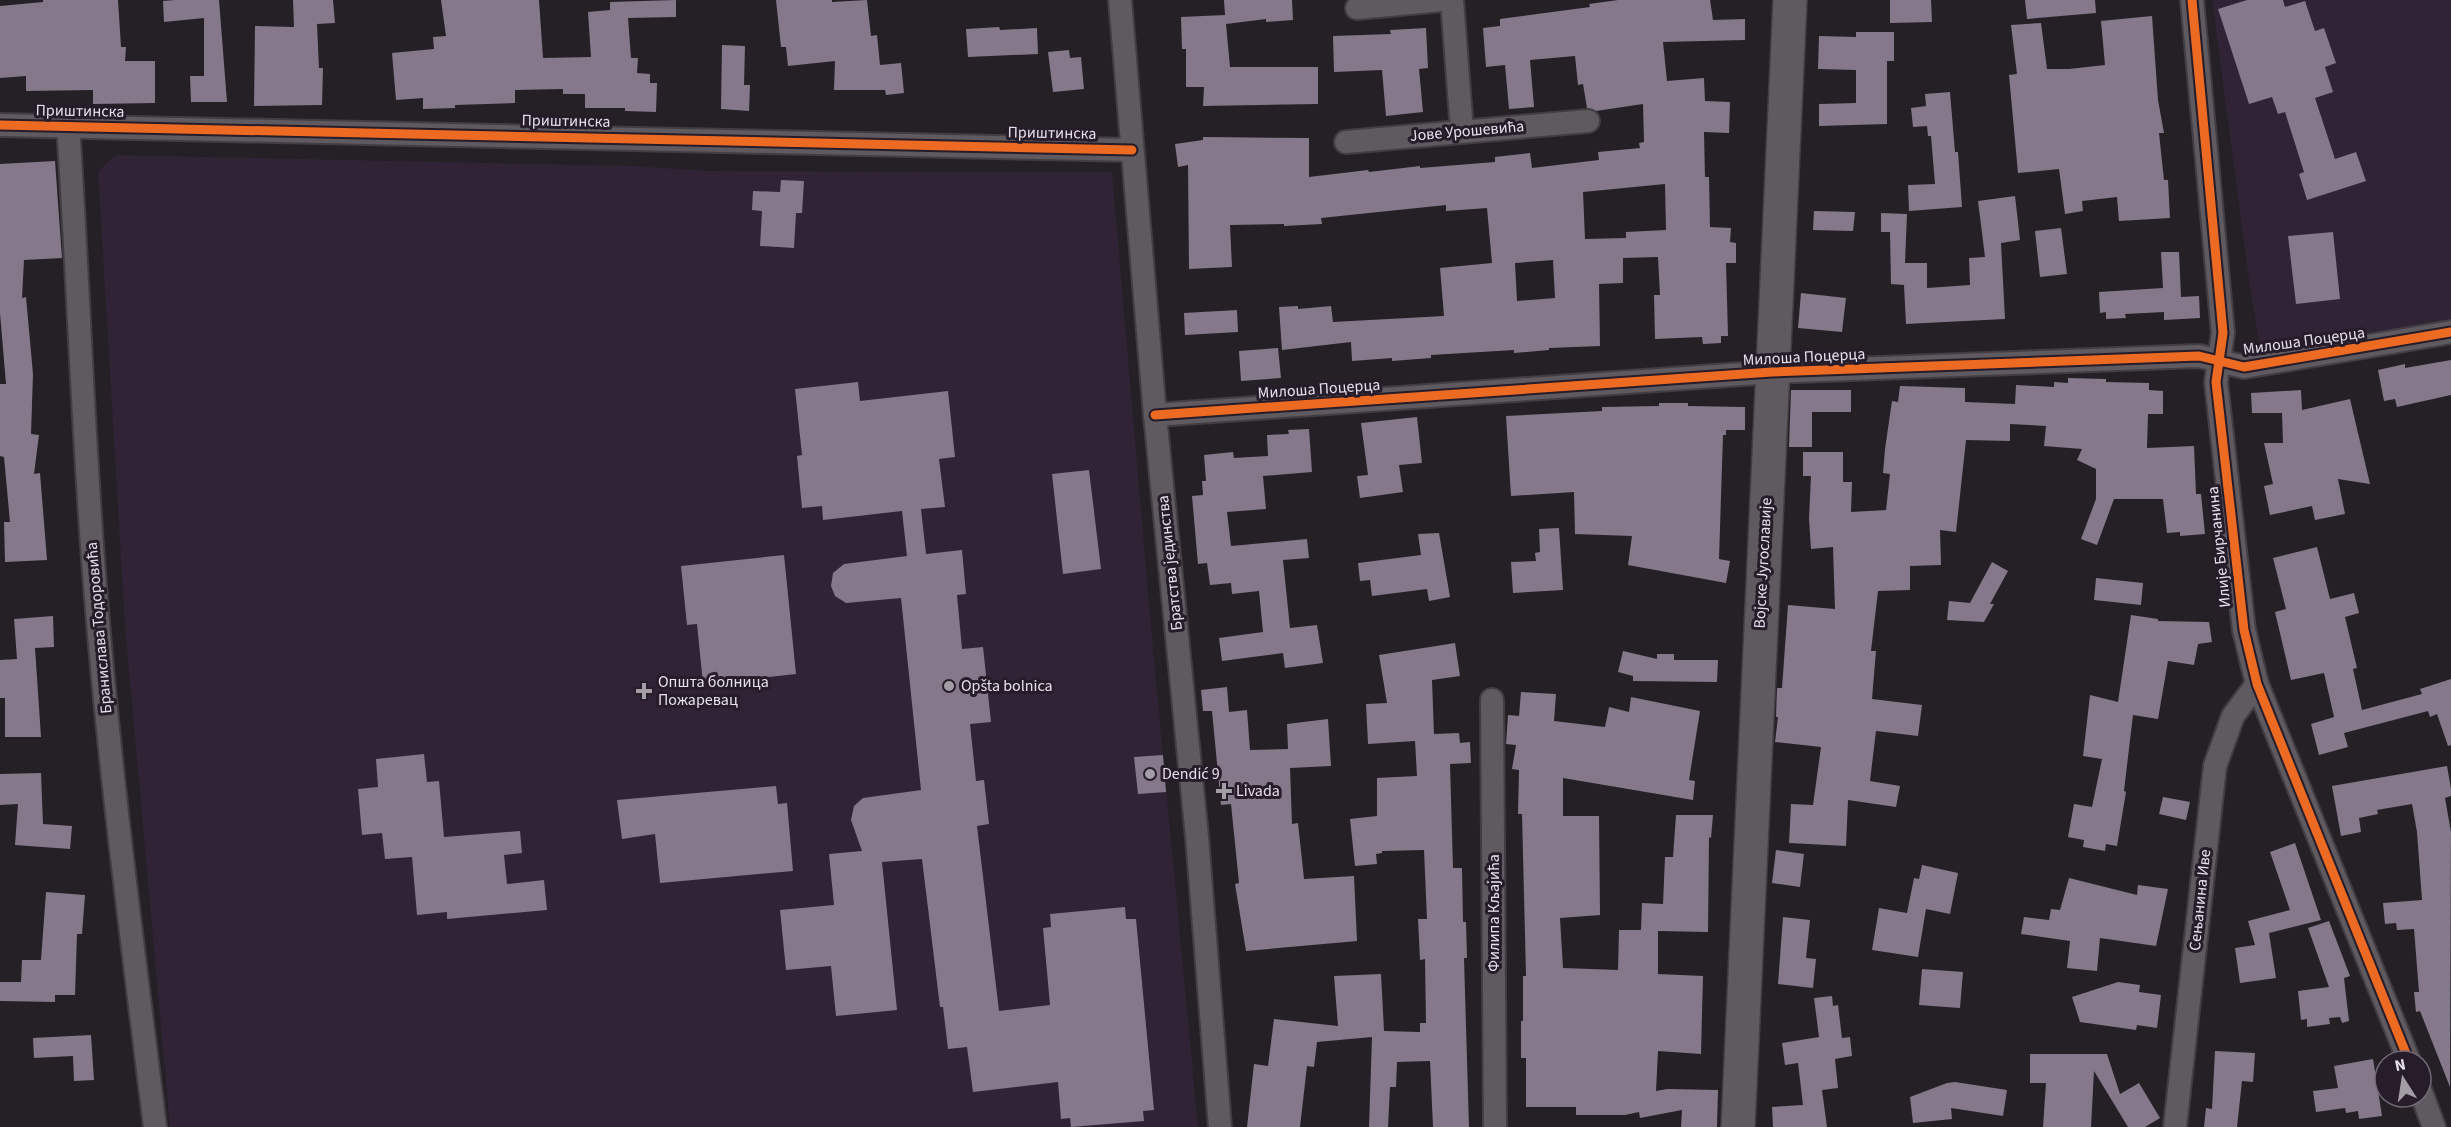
<svg xmlns="http://www.w3.org/2000/svg" width="2451" height="1127" font-family="'Source Sans 3',sans-serif">
  <style>
    .built { fill: #302335 }
    .building { fill: #85788a; fill-rule: evenodd }
    .lines { fill: none; stroke-linecap: round; stroke-linejoin: round }
    .street-casing { stroke: #413d43; stroke-width: 26 }
    .secondary-casing { stroke: #413d43; stroke-width: 36 }
    .street { stroke: #5e5a5f; stroke-width: 22 }
    .secondary { stroke: #5e5a5f; stroke-width: 33 }
    .cycleway-casing { stroke: #261c2a; stroke-width: 13 }
    .cycleway { stroke: #ed6a23; stroke-width: 9 }
    .poi-dot { fill: #a39da5; stroke: #261c2a; stroke-width: 2 }
    .labels { text-anchor: middle; dominant-baseline: central; stroke-width: 6; stroke-linejoin: round; paint-order: stroke }
    .street-label { font-size: 16px; fill: #e7e0ea; stroke: #261c2a }
    .poi-label { font-size: 16px; fill: #e7e0ea; stroke: #261c2a; text-anchor: start }
  </style>
  <rect width="100%" height="100%" fill="#252026"/>
  <g class="built">
    <polygon points="2212,0 2451,0 2451,328 2263,365 2250,287"/>
    <polygon points="116,155 633,166 708,171 1112,172 1151,627 1198,1127 170,1127 125,626 98,171"/>
  </g>
  <g class="building">
    <polygon points="43,0 118,0 121,47 126,47 125,61 155,61 155,103 93,104 93,90 26,91 26,76 0,78 0,6 43,2"/>
    <polygon points="175,0 219,0 227,102 191,102 190,76 204,76 204,18 164,22 163,1"/>
    <polygon points="293,0 333,0 335,23 317,24 319,68 323,68 322,105 254,106 255,26 294,27"/>
    <polygon points="441,0 539,0 543,58 591,57 588,12 610,10 610,2 676,0 676,17 628,18 631,58 638,58 637,73 650,74 650,83 657,83 656,112 625,111 625,108 585,108 585,94 563,94 563,89 515,90 515,103 455,105 455,108 423,109 423,98 396,100 392,53 434,49 433,37 446,36"/>
    <polygon points="776,0 832,0 832,2 867,0 871,36 877,35 880,65 901,63 904,93 886,95 885,90 834,90 835,61 788,66 786,47 781,47"/>
    <polygon points="1224,0 1292,0 1293,20 1266,22 1266,19 1226,24 1230,67 1318,67 1318,104 1203,106 1204,87 1186,87 1186,49 1182,49 1181,17 1225,15"/>
    <path d="M1618,0H1710L1713,20L1745,19V40L1663,42L1667,81L1704,78L1705,101L1730,102L1729,133L1704,132L1705,177H1709L1710,227L1731,228L1730,242L1736,243V263H1726L1728,336H1721V343L1703,344L1702,337L1655,339L1654,295H1660L1658,257L1623,258V283L1599,284L1600,346L1549,348V350L1514,353V350L1431,355V358L1392,361V358L1352,361L1351,342L1282,350L1279,307L1298,306V309L1331,306L1333,322L1444,316L1440,268L1492,263L1487,208L1446,211V205L1321,218L1322,224L1284,226V224L1230,225L1232,267L1189,269L1188,165L1178,167L1175,144L1203,140V137L1309,138V177L1368,170L1369,172L1420,166V168L1495,162V157L1530,153L1532,168L1599,160L1598,152L1640,148L1639,143L1644,142L1643,104L1596,111L1587,108L1583,84L1578,85L1575,56L1530,60L1534,107L1509,109L1505,65L1486,67L1483,28L1500,26V19L1590,7L1589,4ZM1665,184L1666,230L1626,232V238L1585,239L1583,192ZM1553,260L1555,298L1517,301L1515,263Z"/>
    <polygon points="1890,0 1931,0 1932,22 1890,23"/>
    <polygon points="2025,0 2095,0 2096,13 2027,19"/>
    <polygon points="2247,0 2283,0 2285,7 2305,1 2315,31 2324,28 2336,63 2325,67 2333,92 2315,98 2335,159 2356,152 2366,181 2307,200 2299,174 2304,172 2285,112 2278,114 2272,97 2249,104 2218,9"/>
    <polygon points="2152,16 2158,100 2164,133 2159,133 2164,180 2168,180 2170,218 2119,221 2117,197 2082,201 2083,211 2065,214 2059,169 2018,173 2009,75 2017,74 2011,25 2041,23 2047,69 2069,69 2105,65 2101,21"/>
    <polygon points="999,27 1000,30 1037,28 1038,54 968,57 966,29"/>
    <polygon points="1426,28 1428,68 1419,69 1423,112 1386,116 1382,70 1334,72 1333,36 1391,34 1390,30"/>
    <polygon points="1856,32 1894,32 1894,61 1887,61 1887,124 1819,126 1819,104 1856,103 1856,70 1818,69 1819,36 1856,37"/>
    <polygon points="722,45 745,46 744,85 750,85 749,111 721,109"/>
    <polygon points="1069,50 1070,58 1081,57 1084,89 1053,92 1048,52"/>
    <polygon points="1950,92 1955,152 1958,152 1962,207 1909,211 1908,185 1935,184 1931,136 1928,136 1927,126 1913,127 1911,108 1926,106 1925,94"/>
    <polygon points="55,161 62,258 24,260 22,298 26,297 33,374 31,434 39,435 34,474 40,473 47,560 5,562 4,522 10,522 4,457 0,456 0,384 6,384 0,313 0,164"/>
    <polygon points="781,180 804,181 802,213 796,213 794,248 760,246 762,211 752,210 753,191 780,192"/>
    <polygon points="2015,196 2020,240 2001,243 2005,319 1906,324 1904,285 1891,284 1890,232 1881,232 1881,213 1907,214 1905,263 1927,263 1927,288 1970,285 1969,258 1985,257 1978,201"/>
    <polygon points="1814,211 1855,212 1853,231 1813,230"/>
    <polygon points="2061,228 2067,274 2040,277 2035,231"/>
    <polygon points="2333,232 2340,299 2296,304 2288,236"/>
    <polygon points="2161,252 2179,252 2181,297 2199,296 2200,318 2164,320 2164,312 2125,314 2126,318 2106,319 2106,312 2100,313 2099,292 2163,288"/>
    <polygon points="1801,293 1846,298 1842,332 1798,328"/>
    <polygon points="1237,310 1238,332 1185,335 1184,313"/>
    <polygon points="1278,348 1281,378 1241,381 1239,351"/>
    <polygon points="2451,360 2451,395 2397,407 2395,399 2384,401 2378,370 2405,364 2405,368"/>
    <polygon points="2068,378 2106,379 2106,382 2149,383 2149,390 2163,391 2163,414 2148,414 2147,448 2194,446 2196,494 2201,494 2205,534 2180,536 2180,532 2167,533 2163,499 2114,499 2097,545 2081,539 2096,499 2096,469 2077,460 2082,449 2044,446 2046,426 2010,424 2010,441 1966,440 1956,532 1940,530 1941,565 1910,566 1910,590 1878,591 1871,651 1876,651 1872,699 1922,705 1918,736 1876,731 1870,781 1900,786 1896,807 1848,800 1846,846 1789,843 1791,804 1813,805 1821,747 1775,742 1778,717 1776,717 1777,688 1782,688 1788,605 1835,609 1833,547 1811,549 1809,519 1811,476 1803,476 1803,452 1843,452 1843,482 1852,482 1851,512 1886,510 1890,474 1883,473 1885,449 1892,401 1898,402 1900,386 1965,388 1965,402 2015,404 2016,385 2054,387 2054,382 2068,383"/>
    <polygon points="858,382 860,401 948,391 955,457 939,459 945,507 921,509 926,554 962,550 966,594 957,595 962,649 983,647 991,722 970,724 976,781 984,780 989,824 977,826 999,1011 1050,1005 1043,928 1051,927 1050,914 1125,907 1126,919 1136,919 1154,1110 1143,1111 1144,1121 1071,1127 1070,1118 1061,1119 1058,1082 973,1092 967,1047 948,1049 943,1007 940,1007 922,859 882,862 897,1010 836,1016 831,966 786,970 780,910 834,905 829,854 862,851 851,820 854,806 863,798 921,790 901,598 846,603 835,596 831,586 833,573 844,564 907,556 902,511 823,520 822,506 802,508 797,456 802,455 795,389"/>
    <polygon points="1791,390 1851,390 1851,412 1812,412 1812,447 1789,447"/>
    <polygon points="2301,390 2302,410 2350,399 2370,484 2338,479 2345,514 2315,520 2312,506 2270,515 2264,486 2273,484 2264,443 2283,443 2282,413 2252,413 2251,393"/>
    <polygon points="1659,403 1688,403 1688,406 1745,407 1745,430 1726,430 1726,435 1723,435 1719,559 1730,561 1726,583 1628,565 1632,536 1575,534 1574,492 1511,496 1506,416 1602,411 1602,407 1659,406"/>
    <polygon points="1417,417 1422,463 1399,465 1403,492 1360,498 1357,476 1368,475 1361,423"/>
    <polygon points="1309,429 1312,472 1263,476 1266,509 1227,512 1231,546 1307,539 1309,558 1283,560 1290,628 1317,625 1323,663 1285,668 1283,653 1222,661 1219,638 1263,632 1259,591 1232,594 1231,583 1210,585 1207,563 1198,564 1192,496 1203,495 1202,481 1206,481 1204,455 1233,452 1234,458 1268,456 1267,435 1289,434 1288,430"/>
    <polygon points="1089,470 1101,569 1063,574 1052,474"/>
    <polygon points="1559,528 1563,590 1513,593 1511,562 1536,561 1535,553 1540,552 1539,529"/>
    <polygon points="1439,533 1450,597 1429,601 1427,589 1372,596 1370,580 1360,581 1358,563 1421,555 1418,534"/>
    <polygon points="2317,547 2330,599 2354,593 2359,613 2345,617 2357,668 2353,669 2362,710 2422,694 2420,689 2451,679 2451,745 2448,746 2437,714 2430,717 2428,711 2344,733 2348,747 2319,755 2311,724 2334,717 2324,673 2291,680 2275,612 2286,609 2273,558"/>
    <polygon points="784,555 796,674 703,684 697,624 687,625 681,566"/>
    <polygon points="1992,562 2008,571 1990,604 1994,604 1984,622 1947,620 1949,601 1970,603"/>
    <polygon points="2096,578 2143,583 2141,605 2094,600"/>
    <polygon points="2131,615 2158,619 2158,621 2209,622 2212,642 2198,644 2194,665 2168,661 2158,719 2133,715 2124,791 2126,792 2117,846 2106,844 2105,851 2083,847 2084,840 2068,837 2074,804 2092,807 2102,759 2083,756 2090,695 2118,702"/>
    <polygon points="53,616 54,647 35,648 41,737 5,737 5,698 0,698 0,660 17,659 14,619"/>
    <polygon points="1455,643 1460,676 1432,680 1434,734 1459,733 1460,743 1470,742 1471,763 1450,764 1453,868 1462,868 1463,922 1466,922 1467,958 1464,958 1469,1127 1433,1127 1430,1061 1397,1062 1396,1087 1390,1087 1388,1127 1369,1127 1372,1037 1317,1042 1314,1067 1307,1066 1300,1127 1247,1127 1254,1064 1268,1066 1274,1019 1338,1026 1334,976 1381,974 1384,1031 1420,1032 1420,1023 1426,1023 1425,959 1420,960 1418,919 1427,919 1424,850 1382,851 1382,853 1376,854 1377,864 1355,866 1350,819 1377,816 1377,778 1417,776 1415,741 1368,744 1366,704 1387,703 1379,655"/>
    <polygon points="1623,651 1657,659 1657,654 1674,654 1674,660 1718,660 1717,682 1633,681 1633,676 1618,672"/>
    <polygon points="1227,687 1229,712 1247,710 1250,750 1288,749 1287,724 1328,719 1331,766 1290,768 1292,824 1298,823 1304,879 1354,876 1357,941 1246,951 1235,884 1239,883 1231,804 1221,805 1212,711 1203,711 1201,690"/>
    <polygon points="1521,692 1556,694 1554,721 1605,727 1609,707 1629,712 1631,697 1700,711 1689,780 1695,781 1693,800 1563,778 1563,816 1599,816 1600,915 1560,918 1563,968 1618,970 1619,930 1641,930 1642,903 1663,904 1665,857 1673,857 1676,815 1713,815 1711,838 1709,837 1708,932 1658,931 1658,974 1703,976 1701,1054 1658,1051 1656,1091 1667,1089 1718,1090 1717,1127 1681,1127 1682,1110 1640,1118 1639,1112 1625,1115 1576,1115 1576,1107 1526,1107 1526,1058 1521,1058 1521,1021 1523,1021 1523,976 1526,976 1522,814 1518,814 1519,770 1512,769 1516,745 1506,744 1508,715 1519,716"/>
    <polygon points="424,754 427,782 439,781 444,837 520,831 522,853 504,855 507,884 544,880 547,910 447,919 447,912 417,915 412,857 385,859 382,833 362,835 358,789 378,787 376,759"/>
    <polygon points="1163,755 1166,792 1138,794 1134,757"/>
    <polygon points="2447,766 2451,789 2451,796 2445,798 2451,832 2450,1087 2420,1011 2416,1012 2414,992 2419,992 2414,929 2397,930 2396,923 2385,924 2383,903 2422,900 2417,832 2412,804 2377,810 2378,814 2359,818 2361,832 2341,836 2332,786"/>
    <polygon points="41,773 43,824 72,826 70,849 15,845 18,804 0,805 0,774"/>
    <polygon points="776,786 778,804 787,803 793,871 660,883 655,834 622,839 617,800"/>
    <polygon points="2163,797 2190,802 2186,820 2159,814"/>
    <polygon points="2295,843 2321,920 2269,933 2276,978 2240,983 2235,948 2255,945 2248,921 2290,910 2270,852"/>
    <polygon points="1776,850 1804,854 1800,887 1772,883"/>
    <polygon points="1922,865 1958,873 1950,914 1926,909 1918,957 1872,950 1879,908 1907,913 1914,878 1919,879"/>
    <polygon points="2069,878 2137,895 2138,885 2168,889 2156,946 2100,938 2097,971 2067,968 2070,941 2021,934 2024,917 2049,920 2051,909 2060,910"/>
    <polygon points="46,892 85,895 82,934 77,934 75,995 55,995 55,1002 0,1001 0,982 21,982 22,960 41,960"/>
    <polygon points="1783,917 1810,920 1806,958 1816,959 1813,988 1778,984"/>
    <polygon points="2329,921 2350,976 2344,978 2349,1021 2342,1023 2340,1017 2329,1018 2330,1024 2307,1027 2307,1019 2301,1020 2298,991 2329,987 2308,928"/>
    <polygon points="1922,969 1963,972 1960,1008 1919,1005"/>
    <polygon points="2118,982 2140,985 2139,992 2161,995 2157,1028 2137,1025 2136,1030 2080,1022 2072,997"/>
    <polygon points="1832,996 1833,1006 1838,1005 1842,1038 1850,1037 1852,1056 1835,1059 1838,1088 1822,1090 1827,1127 1773,1127 1772,1107 1803,1105 1798,1063 1785,1065 1782,1043 1819,1037 1814,998"/>
    <polygon points="91,1035 94,1080 74,1081 73,1056 34,1058 33,1038"/>
    <polygon points="2215,1051 2255,1053 2253,1082 2242,1081 2237,1127 2204,1127 2206,1108 2212,1109"/>
    <polygon points="2030,1054 2107,1054 2120,1094 2139,1083 2160,1118 2145,1127 2128,1127 2094,1071 2091,1127 2043,1127 2046,1083 2030,1083"/>
    <polygon points="2373,1059 2382,1116 2359,1119 2358,1111 2346,1113 2345,1108 2316,1112 2313,1091 2338,1088 2334,1066"/>
    <polygon points="1955,1082 2007,1090 2003,1116 1951,1108 1952,1119 1913,1123 1910,1097 1947,1083"/>
  </g>
  <g class="lines">
    <g class="street-casing">
      <g id="street">
        <polyline points="1120,0 1155,415 1197,837 1220,1127"/>
        <polyline points="1452,0 1462,131"/>
        <polyline points="2192,0 2223,333 2216,382 2244,630 2257,684 2409,1061"/>
        <polyline points="1357,8 1442,0"/>
        <polyline points="0,125 1132,150"/>
        <path d="M68,126C79,287 83,449 97,610C111,783 134,955 155,1127"/>
        <polyline points="1346,142 1588,121"/>
        <polyline points="1155,415 1772,372 2199,356 2244,367 2451,332"/>
        <polyline points="1492,700 1495,1127"/>
        <polyline points="2421,1092 2434,1127"/>
        <polyline points="2175,1127 2215,766 2233,716 2257,684"/>
      </g>
    </g>
    <g class="secondary-casing">
      <polyline id="secondary" points="1738,1127 1790,0"/>
    </g>
    <use href="#street" class="street"/>
    <use href="#secondary" class="secondary"/>
    <g class="cycleway-casing">
      <g id="cycleway">
        <polyline points="2192,0 2223,333 2216,382 2244,630 2257,684 2409,1061"/>
        <polyline points="0,125 1132,150"/>
        <polyline points="1155,415 1772,372 2199,356 2244,367 2451,332"/>
      </g>
    </g>
    <use href="#cycleway" class="cycleway"/>
  </g>
  <g class="poi-dot">
    <circle cx="949" cy="686" r="6"/>
    <path d="M641 682h6v6h6v6h-6v6h-6v-6h-6v-6h6z"/>
    <circle cx="1150" cy="774" r="6"/>
    <path d="M1221 782h6v6h6v6h-6v6h-6v-6h-6v-6h6z"/>
  </g>
  <g class="labels">
    <g class="street-label">
      <text transform="translate(80 111) rotate(1)">Приштинска</text>
      <text transform="translate(566 121) rotate(1)">Приштинска</text>
      <text transform="translate(1467 131) rotate(-5)">Јове Урошевића</text>
      <text transform="translate(1052 133) rotate(1)">Приштинска</text>
      <text transform="translate(2304 341) rotate(-8)">Милоша Поцерца</text>
      <text transform="translate(1804 357) rotate(-3)">Милоша Поцерца</text>
      <text transform="translate(1319 389) rotate(-4)">Милоша Поцерца</text>
      <text transform="translate(2219 547) rotate(-96)">Илије Бирчанина</text>
      <text transform="translate(1170 563) rotate(-96)">Братства јединства</text>
      <text transform="translate(1763 563) rotate(-87)">Војске Југославије</text>
      <text transform="translate(99 628) rotate(-95)">Бранислава Тодоровића</text>
      <text transform="translate(2200 900) rotate(-84)">Сењанина Иве</text>
      <text transform="translate(1494 913) rotate(-90)">Филипа Кљајића</text>
    </g>
    <g class="poi-label">
      <text x="658" y="682">Општа болница<tspan x="658" dy="18">Пожаревац</tspan></text>
      <text x="961" y="686">Opšta bolnica</text>
      <text x="1162" y="774">Dendić 9</text>
      <text x="1236" y="791">Livada</text>
    </g>
  </g>
  <g transform="translate(2403 1079) rotate(348)"><circle r="28" fill="#261c2a" stroke="#736a77" stroke-width="1.5"/>
  <path d="M0-4.5L10 22L0 15L-10 22Z" fill="#a39da5"/>
  <text y="-9" font-size="16" font-weight="bold" text-anchor="middle" fill="#e7e0ea">N</text>
  </g>
</svg>
